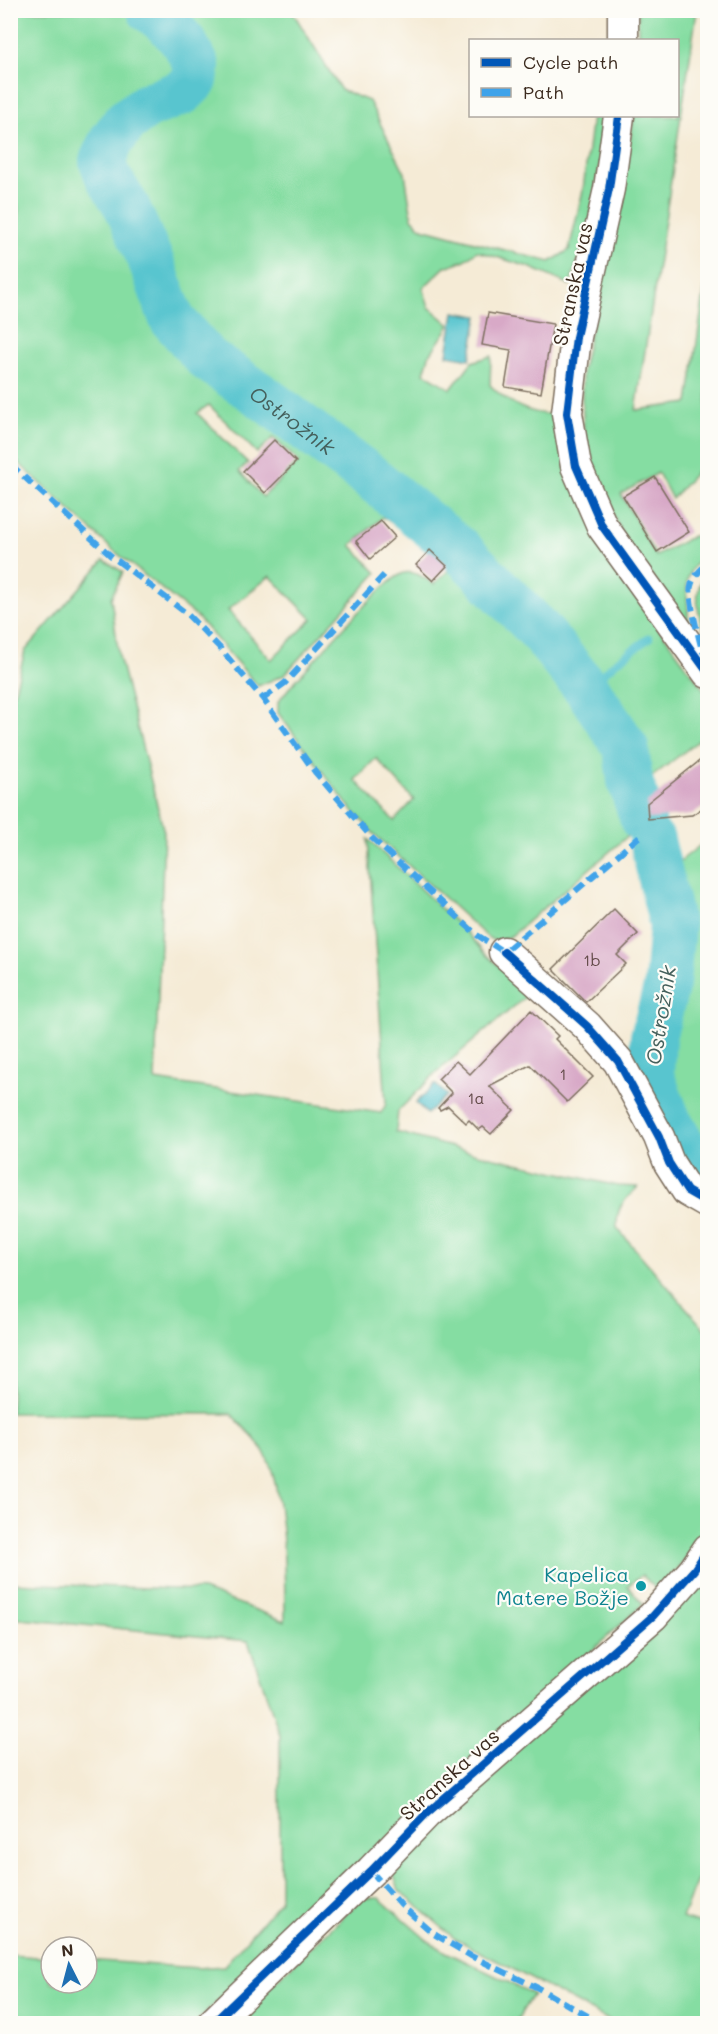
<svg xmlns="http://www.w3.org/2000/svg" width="718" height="2034" font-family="Mali,sans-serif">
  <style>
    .green { fill: #85dda2; stroke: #608460; stroke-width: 1.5; fill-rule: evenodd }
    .water { fill: #58c5cf; stroke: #4a7876; stroke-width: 1.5 }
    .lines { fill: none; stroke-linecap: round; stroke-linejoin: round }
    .stream { stroke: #58c5cf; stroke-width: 8 }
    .river { stroke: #58c5cf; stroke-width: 46 }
    .building { fill: #d8a9c7 }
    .minor-casing { stroke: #7c6e5e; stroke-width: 33 }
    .minor { stroke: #fff; stroke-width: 30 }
    .quiet { stroke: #3fa3ea; stroke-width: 6; stroke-dasharray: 12 6; stroke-linecap: butt }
    .cycleway-casing { stroke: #fdfcf7; stroke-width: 11 }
    .cycleway { stroke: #0057b8; stroke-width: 8 }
    .culture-dot { fill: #0f9aa8; stroke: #fdfcf7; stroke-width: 2 }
    .labels { text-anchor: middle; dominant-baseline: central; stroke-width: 4.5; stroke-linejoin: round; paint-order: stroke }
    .number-label { font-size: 16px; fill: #624a48 }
    .street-label { font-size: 20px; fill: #3b2a1e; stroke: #fdfcf7 }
    .culture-label { font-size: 20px; fill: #0d838f; stroke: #fdfcf7; text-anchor: end }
    .water-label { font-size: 21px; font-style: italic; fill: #45605c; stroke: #fdfcf7 }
  </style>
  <rect width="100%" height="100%" fill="#fdfcf7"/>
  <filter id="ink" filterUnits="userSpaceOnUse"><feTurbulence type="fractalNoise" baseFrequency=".0167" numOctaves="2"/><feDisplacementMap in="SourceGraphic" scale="12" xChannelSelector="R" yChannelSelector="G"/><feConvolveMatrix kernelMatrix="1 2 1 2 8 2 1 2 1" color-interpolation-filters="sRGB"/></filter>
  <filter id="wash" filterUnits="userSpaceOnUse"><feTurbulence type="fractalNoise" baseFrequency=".008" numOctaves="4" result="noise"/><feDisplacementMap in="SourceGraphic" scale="24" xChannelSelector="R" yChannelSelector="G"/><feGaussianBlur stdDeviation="1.35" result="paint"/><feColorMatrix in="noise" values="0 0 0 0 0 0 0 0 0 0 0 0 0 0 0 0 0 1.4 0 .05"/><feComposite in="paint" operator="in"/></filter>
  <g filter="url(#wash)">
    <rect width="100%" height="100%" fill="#f5ebd6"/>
    <g class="green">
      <path d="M10,11H292L341,90L369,101L405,173L412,218L422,228L550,262L569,250L583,190L592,116H608L590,222L570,285L529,267L477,251L465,260L445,267L423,288L429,307L450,325L429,356L424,373L451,389L472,362L491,356L490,385C507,403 530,415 555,414L599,546L707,694V734L648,780L616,809L636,829L511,936L496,942L487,937L373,833L347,804L278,713V702L289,688C309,667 383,579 404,573C415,570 425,579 434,584L452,567L427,545L383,517L351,545L377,573L284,675L258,686L197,617L113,550L11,456L10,229L19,218L18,207L10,191ZM209,405L257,453L273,438L299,462L263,497L239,471L248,463L197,413ZM270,576L312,619L271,660L228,610ZM376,758L414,800L394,821L355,780Z"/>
      <path d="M638,11H697L636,410L688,403L707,273V460L672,499L658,473L621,494L656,556L693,536L707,534V554C675,577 691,595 688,626L623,536L585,452L582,399V370L625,174L634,116H678V40H638Z"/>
      <path d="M104,560L123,572L111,598L119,656L164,832L155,1080L381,1113L386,1104L368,839L468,934L484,953L530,993L437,1072L398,1111L396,1132L477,1154L618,1186L638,1187C623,1201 616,1208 617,1228L707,1332V1526L696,1546L658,1591L642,1575L628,1586L643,1604L347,1875L195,2023L130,2024L132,2019L11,2017L10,1955L51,1958V1983H87V1960L197,1968L224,1966L280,1901V1735L248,1641L11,1618V1583L203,1590L285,1621C285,1576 285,1490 264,1452C256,1438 242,1426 231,1414L11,1413V705L25,651Z"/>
      <path d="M707,571V639C698,616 691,592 707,571Z"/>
      <polygon points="707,840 707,1197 694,1188 639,1079 635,1046 655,979 665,926 659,894 650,875 650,857 656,849 671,868"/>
      <polygon points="707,1570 707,1855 682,1918 707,1926 707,2023 614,2023 454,1938 399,1890 394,1876 394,1866 405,1852"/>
      <polygon points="363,1898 379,1898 427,1940 446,1952 533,1994 515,2023 231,2024"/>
    </g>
    <g class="water">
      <polygon points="454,312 478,316 470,359 447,355"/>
      <polygon points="435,1084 447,1095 427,1114 416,1103"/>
    </g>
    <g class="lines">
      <polyline class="stream" points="587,689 615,663 649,638"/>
      <g class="river">
        <path id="s1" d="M150,10L169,25L185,44L197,66L195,80L183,92L147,106L126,121L112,140L102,161L108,177L127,207L152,264L172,319L206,358L263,397L368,475L458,548L540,631L587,689L626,748L630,781L643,820"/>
        <polyline points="652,840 672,926 667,984 653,1037 651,1076 669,1122 695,1167 708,1176"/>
      </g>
    </g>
    <g id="blocks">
      <g class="building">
        <polygon points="488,313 553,324 541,393 505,387 511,350 482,345"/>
        <polygon points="274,440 296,462 265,493 243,471"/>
        <polygon points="655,477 689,532 657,552 623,496"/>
        <polygon points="381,521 395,537 370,559 356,541"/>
        <polygon points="430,550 447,566 433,581 416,565"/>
        <polygon points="708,754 708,804 692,815 648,819 647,803"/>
        <polygon points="614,909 638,934 617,955 626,964 586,1002 553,969"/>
        <polygon points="531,1010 558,1036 555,1039 593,1077 567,1102 530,1065 489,1086 514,1110 491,1134 483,1127 479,1130 469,1120 466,1123 448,1106 440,1110 438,1108 452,1093 438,1079 456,1061 470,1074"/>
      </g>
    </g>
  </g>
  <g filter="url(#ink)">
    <use href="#blocks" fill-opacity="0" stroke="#7c6e5e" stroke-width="1.5"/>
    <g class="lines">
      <g class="minor-casing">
        <g id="minor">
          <polyline points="623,10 623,40"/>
          <polyline points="619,116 609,189 576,337 567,413 576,466 602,526 708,673"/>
          <polyline points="504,952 587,1026 618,1061 659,1137 669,1163 687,1191 708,1203"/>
          <polyline points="212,2024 371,1871 426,1814 653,1616 694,1570 708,1549"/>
        </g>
      </g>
      <use href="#minor" class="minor"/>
      <g class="quiet">
        <polyline points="10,464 110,555 186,613 219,647 263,699 315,772 372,838 477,935 504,952 641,835"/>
        <path d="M705,663C702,648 687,598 691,586C693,577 701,569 708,563"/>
        <polyline points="263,699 285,683 384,575"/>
        <polyline points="371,1871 401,1905 434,1934 471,1956 538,1988 602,2024"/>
      </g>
      <g class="cycleway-casing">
        <g id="cycleway">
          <polyline points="619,116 609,189 576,337 567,413 576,466 602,526 708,673"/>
          <polyline points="504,952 587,1026 618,1061 659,1137 669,1163 687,1191 708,1203"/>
          <polyline points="212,2024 371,1871 426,1814 653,1616 694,1570 708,1549"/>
        </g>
      </g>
      <use href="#cycleway" class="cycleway"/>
    </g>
  </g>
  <circle class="culture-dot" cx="641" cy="1586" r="6"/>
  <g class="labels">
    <g class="number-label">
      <text x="592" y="959">1b</text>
      <text x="563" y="1073">1</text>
      <text x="476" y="1097">1a</text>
    </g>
    <g class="street-label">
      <text transform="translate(572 284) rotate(-78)">Stranska vas</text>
      <text transform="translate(449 1774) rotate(-42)">Stranska vas</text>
    </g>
    <g class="culture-label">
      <text x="629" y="1574">Kapelica<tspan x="629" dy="23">Matere Božje</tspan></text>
    </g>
    <g class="water-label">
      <text stroke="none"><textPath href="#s1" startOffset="548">Ostrožnik</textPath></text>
      <text transform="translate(660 1015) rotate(-81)">Ostrožnik</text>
    </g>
  </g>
  <rect width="718" height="2034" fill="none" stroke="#fdfcf7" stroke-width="36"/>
  <rect x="469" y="39" width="210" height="78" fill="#fdfcf7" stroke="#afa8a0" stroke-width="1.5"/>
  <rect x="481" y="58" width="30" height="9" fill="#0057b8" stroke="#afa8a0" stroke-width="1.5"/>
  <text x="523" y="69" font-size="18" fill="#3b2a1e">Cycle path</text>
  <rect x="481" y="88" width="30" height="9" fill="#3fa3ea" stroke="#afa8a0" stroke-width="1.5"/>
  <text x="523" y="99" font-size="18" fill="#3b2a1e">Path</text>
  <g transform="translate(69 1965) rotate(354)"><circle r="28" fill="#fdfcf7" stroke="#afa8a0" stroke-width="1.5"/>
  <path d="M0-4.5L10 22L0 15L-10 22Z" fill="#1f6fb2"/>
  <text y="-9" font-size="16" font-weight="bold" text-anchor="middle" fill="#3b2a1e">N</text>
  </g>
</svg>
